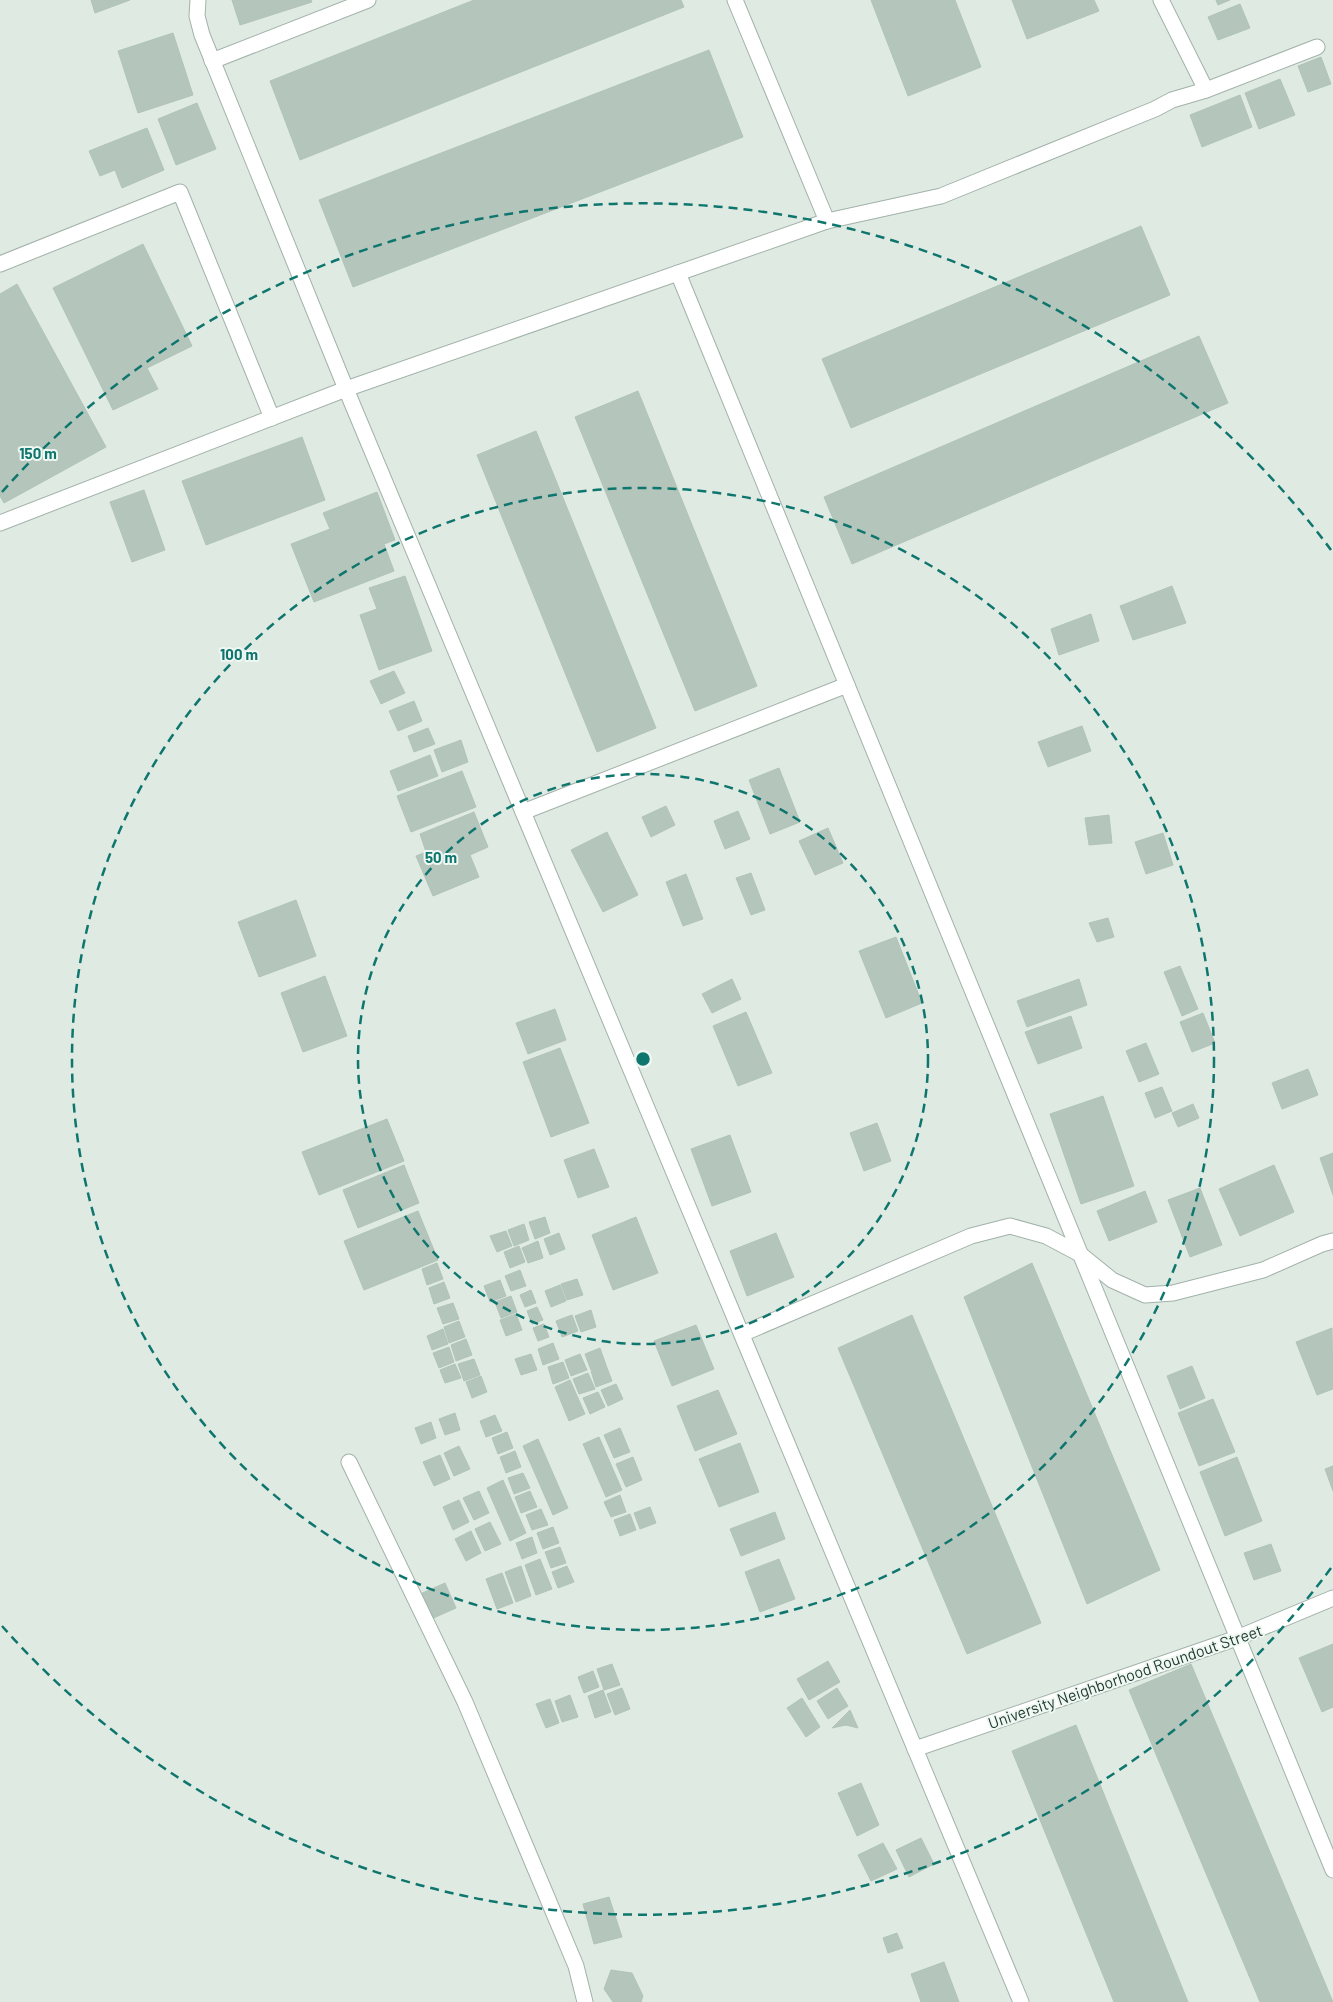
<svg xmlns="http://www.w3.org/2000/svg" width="1333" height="2002" font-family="Barlow,sans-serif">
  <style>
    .building { fill: #b4c5bc; stroke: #b1c4b9 }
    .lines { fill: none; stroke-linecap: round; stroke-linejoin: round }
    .street-casing { stroke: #a2b2a9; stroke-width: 17 }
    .street { stroke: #fff; stroke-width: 15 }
    .ring { fill: none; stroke: #0f766e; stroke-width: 2.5; stroke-dasharray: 9 6 }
    .labels { text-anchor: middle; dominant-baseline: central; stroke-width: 4; stroke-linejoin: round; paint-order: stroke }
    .street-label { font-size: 16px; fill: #203a2f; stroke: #eff7f2 }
    .centre { fill: #0f766e; stroke: #eff7f2; stroke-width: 2.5 }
    .ring-label { font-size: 15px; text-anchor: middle; font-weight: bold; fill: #0f766e; stroke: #eff7f2; stroke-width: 4; stroke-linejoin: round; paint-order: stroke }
  </style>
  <rect width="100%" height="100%" fill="#dfeae3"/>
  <g class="building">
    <polygon points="91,0 130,0 95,13"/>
    <polygon points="232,0 311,0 312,2 240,25"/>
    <polygon points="474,0 681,0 684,7 300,160 270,81"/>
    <polygon points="871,0 955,0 981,67 908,96"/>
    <polygon points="1012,0 1094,0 1099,11 1027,39"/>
    <polygon points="1216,0 1230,0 1218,5"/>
    <polygon points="1240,4 1250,28 1218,40 1208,17"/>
    <polygon points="173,33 193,95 138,113 118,51"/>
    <polygon points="709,50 743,137 353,287 319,200"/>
    <polygon points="1321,57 1331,84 1308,92 1298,66"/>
    <polygon points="1280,79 1295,115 1259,129 1245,93"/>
    <polygon points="1240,95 1252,127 1202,147 1190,115"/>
    <polygon points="197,103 216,149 176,165 158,119"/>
    <polygon points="147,128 164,170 122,188 115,170 100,176 89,151"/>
    <polygon points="1141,226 1170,295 851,428 822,359"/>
    <polygon points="143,244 192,346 147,368 158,389 113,410 53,288"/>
    <polygon points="17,284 106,447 4,503 0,496 0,294"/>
    <polygon points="1199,336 1228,403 852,564 824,497"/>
    <polygon points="638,391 757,686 695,711 575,417"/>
    <polygon points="536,431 656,728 597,752 477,455"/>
    <polygon points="302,437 325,500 206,545 182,481"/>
    <polygon points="144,490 165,550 132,562 110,502"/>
    <polygon points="377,492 395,540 384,544 394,571 314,602 291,544 330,529 323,513"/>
    <polygon points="405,576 432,651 379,670 360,615 377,609 369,588"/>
    <polygon points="1172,586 1186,623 1133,640 1120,606"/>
    <polygon points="1091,614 1099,641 1059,655 1051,629"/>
    <polygon points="394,671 405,693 381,704 370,681"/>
    <polygon points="414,701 422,721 398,731 389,711"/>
    <polygon points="1082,726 1091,751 1048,767 1038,742"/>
    <polygon points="428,728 435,744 414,752 408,736"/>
    <polygon points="461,740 468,762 442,772 434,750"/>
    <polygon points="430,755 438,776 398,791 390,771"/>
    <polygon points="779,768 800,822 770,834 749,780"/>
    <polygon points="462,771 476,807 411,832 397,796"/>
    <polygon points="666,806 675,825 651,837 642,817"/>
    <polygon points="738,811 750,839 725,849 714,821"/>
    <polygon points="474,812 488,847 470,855 479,877 433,896 416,856 426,852 420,834"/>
    <polygon points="1109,815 1112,843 1089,845 1085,818"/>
    <polygon points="828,828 843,863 815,875 799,841"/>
    <polygon points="607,832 638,895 603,912 571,850"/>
    <polygon points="1163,833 1173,865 1146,874 1135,842"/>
    <polygon points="751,873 765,910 751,915 736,878"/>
    <polygon points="686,874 703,919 683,926 666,882"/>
    <polygon points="296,900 316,956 259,977 238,922"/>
    <polygon points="1108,918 1114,937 1097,942 1089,923"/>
    <polygon points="896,937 922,1003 886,1018 859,951"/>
    <polygon points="1180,966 1198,1009 1182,1016 1164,972"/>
    <polygon points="325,976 347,1036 303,1052 281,993"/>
    <polygon points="732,979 741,999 712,1013 702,994"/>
    <polygon points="1079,979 1087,1005 1027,1027 1017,1001"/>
    <polygon points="555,1009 566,1040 528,1054 516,1023"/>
    <polygon points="746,1012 772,1073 738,1086 713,1026"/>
    <polygon points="1203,1013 1215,1043 1192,1052 1180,1022"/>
    <polygon points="1071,1016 1082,1048 1038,1064 1025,1032"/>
    <polygon points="1146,1043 1159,1074 1139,1082 1126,1051"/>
    <polygon points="560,1048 589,1123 551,1137 523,1062"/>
    <polygon points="1308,1069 1318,1095 1282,1109 1272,1083"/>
    <polygon points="1162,1087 1172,1111 1155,1118 1145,1093"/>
    <polygon points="1103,1096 1134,1186 1081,1204 1050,1114"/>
    <polygon points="1193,1104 1199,1118 1178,1127 1172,1113"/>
    <polygon points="387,1119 404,1161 319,1195 302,1152"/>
    <polygon points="877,1123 891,1161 864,1171 850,1133"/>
    <polygon points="730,1135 751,1192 712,1206 691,1149"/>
    <polygon points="594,1149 609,1187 578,1198 564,1160"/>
    <polygon points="1333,1153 1333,1195 1320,1158"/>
    <polygon points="404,1165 419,1203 358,1228 343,1190"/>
    <polygon points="1274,1165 1294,1212 1240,1236 1219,1189"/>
    <polygon points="1200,1188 1222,1245 1190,1257 1168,1200"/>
    <polygon points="1145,1191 1157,1222 1109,1241 1097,1211"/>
    <polygon points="418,1211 438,1260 364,1290 344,1241"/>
    <polygon points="545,1217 550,1233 535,1239 529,1222"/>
    <polygon points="636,1217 658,1273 613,1290 592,1235"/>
    <polygon points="524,1224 529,1240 514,1246 508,1230"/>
    <polygon points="506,1231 512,1246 497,1252 490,1236"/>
    <polygon points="559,1233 565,1249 550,1255 544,1239"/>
    <polygon points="776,1233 794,1277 747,1296 730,1251"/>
    <polygon points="538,1241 543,1258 528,1263 522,1248"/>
    <polygon points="519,1246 525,1262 510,1268 504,1252"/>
    <polygon points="437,1263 443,1279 427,1285 422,1269"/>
    <polygon points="1032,1263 1160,1570 1087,1604 964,1297"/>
    <polygon points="520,1270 526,1286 511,1291 505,1276"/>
    <polygon points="577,1279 583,1295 567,1300 561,1284"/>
    <polygon points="500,1280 506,1296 490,1302 484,1286"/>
    <polygon points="444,1282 450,1298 434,1304 429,1288"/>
    <polygon points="560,1285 566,1301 551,1307 545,1291"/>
    <polygon points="531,1290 536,1303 525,1307 520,1295"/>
    <polygon points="511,1296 517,1312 501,1318 495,1302"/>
    <polygon points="453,1303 459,1319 443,1324 437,1308"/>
    <polygon points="537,1307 543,1320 532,1324 527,1311"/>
    <polygon points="591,1310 596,1327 581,1332 575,1316"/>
    <polygon points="516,1314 522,1330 506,1336 500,1320"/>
    <polygon points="572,1315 578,1331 562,1337 556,1321"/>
    <polygon points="912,1315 1041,1623 967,1654 838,1348"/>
    <polygon points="459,1321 465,1337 449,1343 444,1327"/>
    <polygon points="544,1324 549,1337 538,1341 533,1328"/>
    <polygon points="696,1325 714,1369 672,1386 654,1341"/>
    <polygon points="1332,1328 1333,1389 1317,1395 1296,1342"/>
    <polygon points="443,1329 448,1344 432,1350 427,1336"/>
    <polygon points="466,1339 472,1355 456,1361 451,1345"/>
    <polygon points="553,1343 559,1359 543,1365 538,1349"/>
    <polygon points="449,1347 454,1362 439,1368 433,1353"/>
    <polygon points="600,1348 606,1365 591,1370 585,1354"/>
    <polygon points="531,1354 537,1370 521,1375 515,1359"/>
    <polygon points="580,1354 587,1370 571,1376 565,1360"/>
    <polygon points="474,1359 480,1375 464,1381 458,1364"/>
    <polygon points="563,1362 569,1378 553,1384 548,1367"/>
    <polygon points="455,1364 461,1378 445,1383 440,1370"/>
    <polygon points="606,1365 612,1381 596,1387 591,1371"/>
    <polygon points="1192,1366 1205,1398 1180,1409 1167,1376"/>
    <polygon points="588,1373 595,1389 579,1394 573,1379"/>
    <polygon points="481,1376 487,1392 472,1398 466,1382"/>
    <polygon points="570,1380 585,1414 569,1421 555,1387"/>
    <polygon points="616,1384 623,1399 608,1406 601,1390"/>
    <polygon points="718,1390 737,1434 695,1451 677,1406"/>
    <polygon points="598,1392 605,1407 590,1414 583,1398"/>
    <polygon points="1213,1399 1235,1452 1199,1466 1178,1413"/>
    <polygon points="455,1413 460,1430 445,1435 439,1419"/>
    <polygon points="495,1415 502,1431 486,1437 480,1421"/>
    <polygon points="431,1422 436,1438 421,1444 415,1428"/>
    <polygon points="620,1428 630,1452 614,1458 604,1435"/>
    <polygon points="507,1432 513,1448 498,1454 492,1438"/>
    <polygon points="599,1437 622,1490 606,1497 583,1444"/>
    <polygon points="538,1439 568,1508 553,1515 523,1446"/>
    <polygon points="740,1443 759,1492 719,1507 699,1459"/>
    <polygon points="459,1446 470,1469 454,1476 444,1453"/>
    <polygon points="515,1451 521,1467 506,1473 500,1457"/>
    <polygon points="440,1455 450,1479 434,1486 423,1462"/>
    <polygon points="633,1457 642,1480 626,1487 616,1464"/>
    <polygon points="1237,1457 1262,1521 1225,1536 1200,1472"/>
    <polygon points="1333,1466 1333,1491 1325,1469"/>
    <polygon points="523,1473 530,1488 514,1494 508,1478"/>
    <polygon points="503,1480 526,1533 510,1541 487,1488"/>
    <polygon points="479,1491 489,1513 474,1520 463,1498"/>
    <polygon points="530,1491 537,1507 521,1513 515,1497"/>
    <polygon points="620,1495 626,1512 611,1517 604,1502"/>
    <polygon points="459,1500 469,1522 453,1530 443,1507"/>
    <polygon points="650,1507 656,1523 640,1529 634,1513"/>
    <polygon points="541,1509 548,1525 532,1530 526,1515"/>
    <polygon points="775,1512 785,1539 741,1556 730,1529"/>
    <polygon points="630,1514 636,1530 620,1536 614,1520"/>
    <polygon points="490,1522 501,1544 485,1551 475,1529"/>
    <polygon points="553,1527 559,1543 543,1549 537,1533"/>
    <polygon points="471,1531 481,1553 466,1561 455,1539"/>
    <polygon points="532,1537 537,1553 522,1559 516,1543"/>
    <polygon points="1271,1544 1281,1571 1254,1580 1244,1553"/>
    <polygon points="560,1547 566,1563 551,1568 545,1552"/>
    <polygon points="540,1559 552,1589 536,1595 525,1565"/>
    <polygon points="779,1559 795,1599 760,1612 745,1572"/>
    <polygon points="521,1566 531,1596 516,1602 505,1572"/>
    <polygon points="567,1566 574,1582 558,1588 552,1572"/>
    <polygon points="502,1573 513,1603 497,1609 486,1579"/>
    <polygon points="445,1583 456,1608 429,1620 418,1595"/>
    <polygon points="1333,1644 1333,1707 1322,1712 1299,1658"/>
    <polygon points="828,1661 840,1682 809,1700 797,1679"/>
    <polygon points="612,1664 620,1685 604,1690 597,1669"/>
    <polygon points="1191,1664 1333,2002 1260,2002 1129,1690"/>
    <polygon points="593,1671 599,1687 584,1693 578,1677"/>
    <polygon points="622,1688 630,1709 615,1715 607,1694"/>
    <polygon points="837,1688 848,1706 828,1719 817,1701"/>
    <polygon points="603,1690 611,1712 595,1718 588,1696"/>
    <polygon points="570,1695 578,1717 562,1722 555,1701"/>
    <polygon points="802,1698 820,1727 806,1737 787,1708"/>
    <polygon points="550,1699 559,1723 546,1728 536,1704"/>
    <polygon points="850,1710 858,1728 846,1725 832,1728"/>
    <polygon points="1076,1725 1188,2002 1114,2002 1012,1751"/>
    <polygon points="861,1783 879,1825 857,1836 838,1793"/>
    <polygon points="921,1838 934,1864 909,1877 896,1850"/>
    <polygon points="883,1843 897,1869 871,1881 858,1855"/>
    <polygon points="609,1897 622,1937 594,1944 583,1904"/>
    <polygon points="897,1933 903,1948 888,1953 883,1938"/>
    <polygon points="944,1962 959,2002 921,2002 911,1974"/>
    <polygon points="611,1970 632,1973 643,1996 641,2002 613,2002 604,1989"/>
  </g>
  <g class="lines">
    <g class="street-casing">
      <g id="street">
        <polyline points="198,0 197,16 202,35 346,389 1021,2002"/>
        <polyline points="735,0 827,221"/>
        <polyline points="1161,0 1206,90"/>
        <polyline points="212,61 368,0"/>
        <polyline points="0,264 180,192 272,418"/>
        <polyline points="678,273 1333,1870"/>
        <polyline points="0,523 346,389 827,221 941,196 1155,109 1172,100 1206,90 1317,47"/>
        <polyline points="523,812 847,685"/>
        <polyline points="742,1334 971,1236 1010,1226 1046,1236 1080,1254 1112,1280 1145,1295 1173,1293 1263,1270 1322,1244 1333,1241"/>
        <polyline points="349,1462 465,1702 576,1966 585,2002"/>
        <polyline points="915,1749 1237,1638 1333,1598"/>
      </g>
    </g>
    <use href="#street" class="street"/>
  </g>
  <g class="ring">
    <circle cx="643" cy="1059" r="285"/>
    <circle cx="643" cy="1059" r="571"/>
    <path d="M1331 1568A856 856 0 0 1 2 1626M2 492A856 856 0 0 1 1331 550"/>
  </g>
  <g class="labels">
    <g class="street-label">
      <text transform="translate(1125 1676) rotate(-19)">University Neighborhood Roundout Street</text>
    </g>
  </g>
  <circle cx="643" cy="1059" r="8" class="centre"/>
  <g class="ring-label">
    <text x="38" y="459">150 m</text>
    <text x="239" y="660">100 m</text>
    <text x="441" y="863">50 m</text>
  </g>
</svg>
